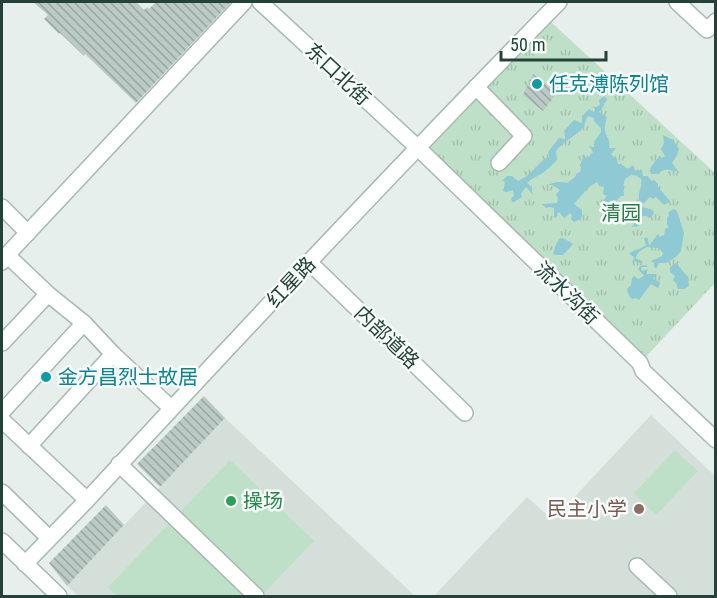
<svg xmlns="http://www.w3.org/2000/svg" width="717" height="598" font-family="'Roboto Condensed','Noto Sans SC',sans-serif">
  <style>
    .built { fill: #d4dfda }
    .grass { fill: #bfe0c8 }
    .park { fill: url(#park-tufts) }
    .water { fill: #8ec9d4 }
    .building { fill: url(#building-back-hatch) }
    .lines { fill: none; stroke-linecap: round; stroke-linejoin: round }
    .minor-casing { stroke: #a8b8b2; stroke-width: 18 }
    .minor { stroke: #fff; stroke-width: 15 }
    .culture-dot { fill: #0f9aa8; stroke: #f7fbf9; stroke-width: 2 }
    .leisure-dot { fill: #2e9e5b; stroke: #f7fbf9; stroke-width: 2 }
    .education-dot { fill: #8d6e63; stroke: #f7fbf9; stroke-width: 2 }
    .labels { text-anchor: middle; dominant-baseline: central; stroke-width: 5; stroke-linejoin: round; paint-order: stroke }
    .street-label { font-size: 20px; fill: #24423a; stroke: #f7fbf9 }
    .culture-label { font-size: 20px; fill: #0d838f; stroke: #f7fbf9; text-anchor: start }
    .park-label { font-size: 20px; fill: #2d7a4b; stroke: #f7fbf9 }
    .leisure-label { font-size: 20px; fill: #27864d; stroke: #f7fbf9; text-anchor: start }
    .education-label { font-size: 20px; fill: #785e54; stroke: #f7fbf9; text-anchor: end }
  </style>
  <defs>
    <pattern id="park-tufts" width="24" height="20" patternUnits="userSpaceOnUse" patternTransform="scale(1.5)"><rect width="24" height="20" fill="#bfe0c8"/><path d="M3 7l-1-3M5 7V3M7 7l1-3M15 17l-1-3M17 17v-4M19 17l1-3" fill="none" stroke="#a4c1ad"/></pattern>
    <pattern id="building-back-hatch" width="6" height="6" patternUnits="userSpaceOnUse" patternTransform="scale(1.5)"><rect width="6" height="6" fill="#bbcac4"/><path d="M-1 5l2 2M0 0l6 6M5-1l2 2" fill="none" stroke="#98a6a0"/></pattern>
  </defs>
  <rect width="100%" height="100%" fill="#e6efeb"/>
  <g class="built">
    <polygon points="651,415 715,476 715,596 434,596 527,497 553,520"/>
    <polygon points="225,418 415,596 78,596 67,586"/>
  </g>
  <g class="grass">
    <polygon points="675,450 698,471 656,515 634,493"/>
    <polygon points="230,460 314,541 261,596 117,596 108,587"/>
  </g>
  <polygon class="park" points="548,12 552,23 715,173 715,283 640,363 417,147"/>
  <g class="water">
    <path d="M604,96L607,99L606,102L604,103V105L599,112L607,117C606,122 604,126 605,131C607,138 611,141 609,148H616L611,154L617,160L618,164H621L628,169L633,165L635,170L637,172L641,169L643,176H647L652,181L654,180L658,184V187L670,201L664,205L656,197L653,199L650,197L644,203H640C636,194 643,187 641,179L635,175H631L625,179L623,186L624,196H621L616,201L615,200L610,201L607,208L603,207L602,202L607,196L603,194L604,187L599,186L597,182L589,187L574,204L582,210V216L579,220L574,222L571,219L572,215L570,213L564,218L560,213L558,212L557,217L554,218V208L549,207L546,208L542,204L557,203L558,199L556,195L560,190L552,185H548C554,182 561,181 567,183L575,177L577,173L580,172L581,168L580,165L584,155L587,159L593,152L589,146L594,147V142L601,132V128L594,121V118L588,116C586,119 585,123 584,126C577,136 563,141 556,151L557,160C553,164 549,168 545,171C539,176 533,177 527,183L532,187V192L534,196L526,187L521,193L522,197L514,202H512L511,198L514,196L513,190L507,192L503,191L505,183L504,181H502L507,176H512L518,181L527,176L544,159L549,157L548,152L559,138L565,139V136L564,131L574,120L582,123V116L589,109L594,112L595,109L593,107H596L600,105L599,100Z"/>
    <path d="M663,135L673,140L679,149L677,155L672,163L678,171C669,172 668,166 659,173V174H652L650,172C650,166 655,162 659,157L662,158L665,156L661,149L664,143Z"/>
    <polygon points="643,207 653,210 654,214 649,218 647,216 643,216 640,220 639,226 632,227 639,216 636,211"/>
    <path d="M674,209L677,211L684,233L681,251L676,257L666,263H659L656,269L654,266V263L651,261L662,256L663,253L659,248L647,247C642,250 636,252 636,259L641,260V263L633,261L634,257L629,254C634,249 640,250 646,245L644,239L646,237L648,239L649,246L658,234L660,237L664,235L665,229L669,227L667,225V218L669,215L668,212Z"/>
    <path d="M561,238L565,239L573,244L563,255H557L553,254C555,248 556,241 561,238Z"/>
    <polygon points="676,263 688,277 689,286 684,289 678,289 676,283 673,280 675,276 670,272 670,267"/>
    <polygon points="646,265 648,267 642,267 641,269 642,271 648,269 647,271 647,274 657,274 653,279 660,282 659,287 658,288 651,284 639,300 636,298 632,299 629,296 627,289 631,285 632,278 634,276 638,279 644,276 638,269 640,266"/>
  </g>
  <g class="building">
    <polygon points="33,2 136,2 144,10 147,7 149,9 156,2 231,2 136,103 85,54 84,56 60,33 59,34 44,19 48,15"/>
    <polygon points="533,74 557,93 543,111 523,95"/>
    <polygon points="204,396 225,418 160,487 137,464"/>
    <polygon points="106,505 124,525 67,586 49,563"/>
  </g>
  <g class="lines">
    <g class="minor-casing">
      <g id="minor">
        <polyline points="260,2 417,147 640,363 643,371 716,440"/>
        <polyline points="677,2 707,30 716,21"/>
        <polyline points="476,87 524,136 499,163"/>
        <polyline points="2,207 28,233"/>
        <polyline points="7,255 244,2"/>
        <polyline points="2,262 7,255 48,294 84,323 113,354 171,408"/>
        <polyline points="309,262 465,413"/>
        <polyline points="2,343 48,294"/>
        <polyline points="2,412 84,323"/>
        <polyline points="2,420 87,500"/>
        <polyline points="29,446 113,354"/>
        <polyline points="119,464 256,596"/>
        <polyline points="2,492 49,538"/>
        <polyline points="2,541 59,596"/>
        <path d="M25,564C46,542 67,521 88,499C243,331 399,165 559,2"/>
        <polyline points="637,566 669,596"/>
      </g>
    </g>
    <use href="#minor" class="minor"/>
  </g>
  <g class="culture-dot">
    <circle cx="537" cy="84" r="6"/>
    <circle cx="46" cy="377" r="6"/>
  </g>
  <circle class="leisure-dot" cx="231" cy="501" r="6"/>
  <circle class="education-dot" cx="639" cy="509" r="6"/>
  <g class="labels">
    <g class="street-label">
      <text transform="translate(338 74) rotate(43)">东口北街</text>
      <text transform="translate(291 282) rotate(-47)">红星路</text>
      <text transform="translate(567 293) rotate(44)">流水沟街</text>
      <text transform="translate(387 337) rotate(44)">内部道路</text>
    </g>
    <g class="culture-label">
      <text x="549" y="84">任克溥陈列馆</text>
      <text x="58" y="377">金方昌烈士故居</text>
    </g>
    <g class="park-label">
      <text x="621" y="213">清园</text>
    </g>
    <g class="leisure-label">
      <text x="243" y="501">操场</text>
    </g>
    <g class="education-label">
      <text x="627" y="509">民主小学</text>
    </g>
  </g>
  <rect width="717" height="598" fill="none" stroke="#24423a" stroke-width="6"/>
  <path d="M501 51v9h105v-9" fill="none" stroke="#24423a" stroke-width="3"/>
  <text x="510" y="51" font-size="18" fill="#24423a" stroke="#f7fbf9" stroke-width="4.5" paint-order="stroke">50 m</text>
</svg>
